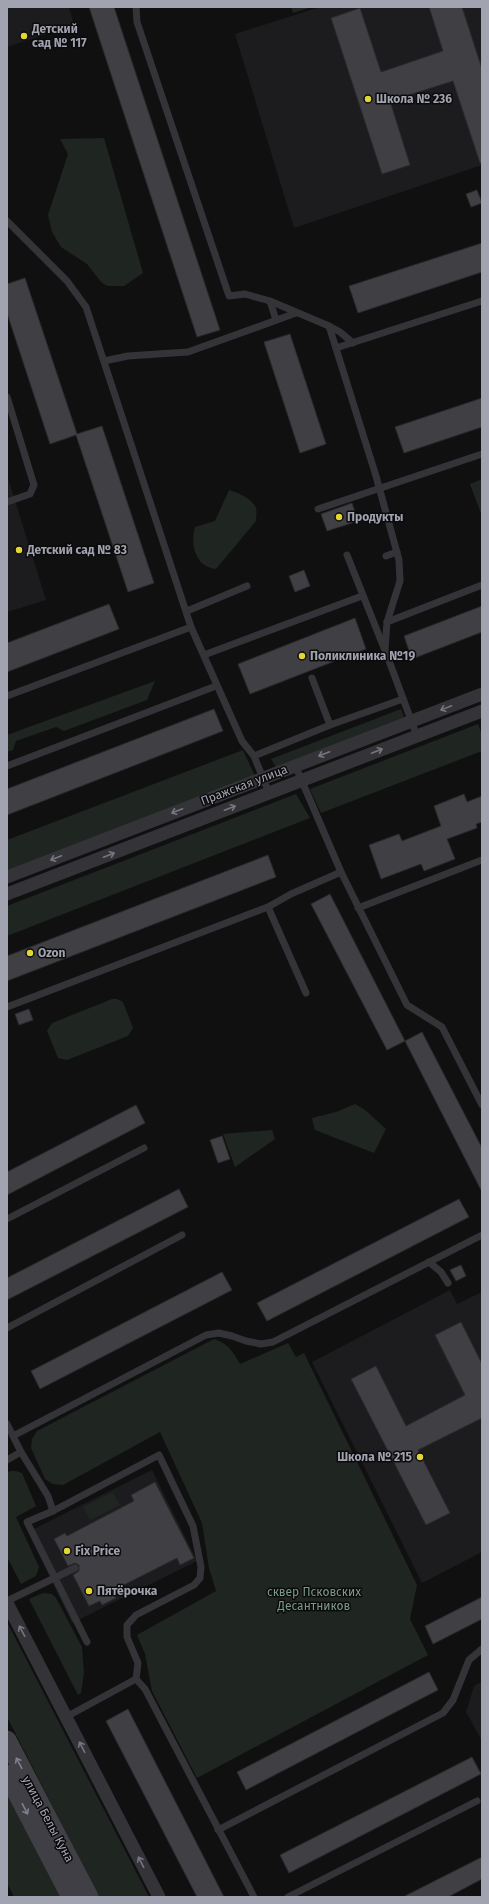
<svg xmlns="http://www.w3.org/2000/svg" width="489" height="1904" font-family="'Fira Sans',sans-serif">
  <style>
    .built { fill: #1c1c1e }
    .green { fill: #1f2521 }
    .building { fill: #3f3f44; stroke: #2b2a2d }
    .lines { fill: none; stroke-linecap: round; stroke-linejoin: round }
    .lane { stroke: #343338; stroke-width: 7 }
    .street { stroke: #343338; stroke-width: 13 }
    .secondary { stroke: #3f3f45; stroke-width: 19 }
    .oneway { stroke: #767681 }
    .oneway2 { stroke: #7f808b }
    .poi-dot { fill: #e2d536; stroke: #0b0b0c; stroke-width: 1.5 }
    .labels { text-anchor: middle; dominant-baseline: central; stroke-width: 3; stroke-linejoin: round; paint-order: stroke }
    .poi-label { font-size: 12px; font-weight: bold; fill: #a2a3b1; stroke: #0b0b0c; text-anchor: start }
    .street-label { font-size: 12px; fill: #a2a3b1; stroke: #0b0b0c }
    .park-label { font-size: 12px; fill: #7a9b85; stroke: #0b0b0c }
  </style>
  <rect width="100%" height="100%" fill="#101011"/>
  <g class="built">
    <polygon points="7,7 69,7 74,25 7,47"/>
    <polygon points="320,7 482,7 482,165 294,228 235,34"/>
    <polygon points="7,475 46,600 7,612"/>
    <polygon points="450,1290 457,1304 482,1292 482,1552 422,1583 312,1362"/>
    <polygon points="152,1470 197,1561 72,1623 28,1532"/>
    <polygon points="482,1681 482,1741 466,1712 474,1686"/>
  </g>
  <g class="green">
    <polygon points="291,7 312,7 293,13"/>
    <polygon points="104,138 143,273 124,286 108,286 102,283 87,264 61,247 52,232 48,215 68,154 60,139"/>
    <polygon points="482,479 482,516 470,484"/>
    <path d="M229,490C237,492 253,499 256,508C257,512 256,517 256,521L216,569C195,567 190,544 195,527L215,521Z"/>
    <polygon points="155,681 147,700 64,731 56,727 16,741 13,750 7,752 7,735"/>
    <polygon points="401,709 404,717 276,767 271,759"/>
    <polygon points="478,724 482,735 482,751 321,813 310,789"/>
    <polygon points="243,750 255,776 7,871 7,840"/>
    <polygon points="296,794 310,818 7,936 7,906"/>
    <polygon points="112,999 117,999 123,1002 133,1028 128,1036 67,1060 58,1058 47,1031 52,1023"/>
    <polygon points="355,1104 365,1110 386,1129 374,1153 315,1130 312,1118 336,1112"/>
    <polygon points="272,1130 275,1139 235,1167 223,1134"/>
    <path d="M214,1339C229,1344 233,1352 240,1364L288,1343L296,1357L304,1353L417,1585L410,1619L428,1655L197,1778L152,1691L145,1654L137,1635L216,1591L209,1568L202,1523L160,1432L63,1485L53,1484L45,1479L31,1448L32,1439L37,1431Z"/>
    <polygon points="10,1471 16,1471 22,1473 36,1506 16,1517 39,1567 36,1576 21,1584 7,1557 7,1473"/>
    <polygon points="113,1492 120,1505 90,1520 83,1507"/>
    <polygon points="43,1593 52,1594 56,1598 82,1647 84,1673 81,1693 78,1695 29,1599"/>
    <polygon points="7,1622 149,1897 99,1897 7,1717"/>
    <polygon points="7,1792 61,1897 14,1897 7,1883"/>
  </g>
  <g class="building">
    <polygon points="89,7 114,7 220,330 197,337"/>
    <polygon points="429,7 462,7 482,69 482,163 480,163 453,81 390,101 410,165 382,174 331,18 360,8 381,72 443,51"/>
    <polygon points="477,190 482,203 471,207 466,194"/>
    <polygon points="482,243 482,272 358,313 349,286"/>
    <polygon points="25,278 77,434 102,426 154,583 128,592 76,435 50,444 7,313 7,284"/>
    <polygon points="290,334 326,444 300,453 264,342"/>
    <polygon points="482,398 482,427 404,453 395,427"/>
    <polygon points="352,503 358,521 327,531 321,514"/>
    <polygon points="304,570 310,586 295,592 289,576"/>
    <polygon points="109,604 119,629 7,672 7,643"/>
    <polygon points="482,606 482,632 412,659 404,636"/>
    <polygon points="355,618 366,649 250,694 238,664"/>
    <polygon points="214,709 223,731 7,815 7,789"/>
    <polygon points="464,794 467,802 482,796 482,822 476,824 477,828 447,839 455,859 424,871 421,864 381,879 369,845 399,834 402,841 441,826 434,806"/>
    <polygon points="268,855 276,877 7,981 7,956"/>
    <polygon points="330,894 405,1041 387,1050 311,904"/>
    <polygon points="29,1009 33,1020 19,1025 15,1014"/>
    <polygon points="422,1032 482,1148 482,1192 405,1041"/>
    <polygon points="136,1105 145,1123 7,1195 7,1172"/>
    <polygon points="222,1136 230,1159 218,1163 210,1140"/>
    <polygon points="179,1189 188,1207 7,1300 7,1278"/>
    <polygon points="459,1199 469,1217 267,1321 257,1303"/>
    <polygon points="461,1265 466,1276 456,1281 450,1270"/>
    <polygon points="222,1272 232,1290 40,1389 31,1371"/>
    <polygon points="461,1322 482,1364 482,1418 418,1450 450,1513 426,1525 351,1379 376,1366 406,1426 465,1395 435,1335"/>
    <polygon points="155,1482 194,1558 180,1565 177,1558 112,1591 116,1598 102,1605 100,1601 89,1606 73,1575 79,1571 79,1565 75,1563 68,1566 54,1539 65,1533 67,1536 134,1501 131,1495"/>
    <polygon points="482,1597 482,1619 433,1644 425,1626"/>
    <polygon points="429,1672 438,1690 246,1790 237,1772"/>
    <polygon points="128,1709 195,1840 224,1897 197,1897 106,1721"/>
    <polygon points="472,1757 481,1774 289,1873 280,1855"/>
    <polygon points="482,1857 482,1879 448,1897 403,1897"/>
  </g>
  <g class="lines">
    <g class="lane">
      <polyline points="136,7 137,22 229,296 245,294 270,301 329,326 376,476 399,560 400,581 387,622 385,650 417,736"/>
      <polyline points="7,221 67,281 86,307 191,627 242,741 254,756 269,793"/>
      <polyline points="270,301 276,320"/>
      <polyline points="329,326 340,332 353,343"/>
      <polyline points="336,348 482,301"/>
      <polyline points="104,361 128,356 188,352 296,313"/>
      <polyline points="7,397 34,485 30,494 7,502"/>
      <polyline points="318,509 482,454"/>
      <polyline points="347,555 384,648"/>
      <polyline points="386,556 397,552"/>
      <polyline points="187,611 247,586"/>
      <polyline points="387,622 482,585"/>
      <polyline points="204,655 362,596"/>
      <polyline points="312,678 330,725"/>
      <polyline points="7,696 191,627"/>
      <polyline points="254,756 330,725 403,699"/>
      <polyline points="295,765 341,872 407,1005 442,1027 482,1105"/>
      <polyline points="7,766 216,686"/>
      <polyline points="268,907 306,993"/>
      <polyline points="358,908 482,860"/>
      <polyline points="7,1007 268,907 291,894 341,872"/>
      <polyline points="7,1219 144,1148"/>
      <polyline points="429,1262 441,1272 448,1283"/>
      <polyline points="7,1328 182,1235"/>
      <polyline points="7,1424 21,1452 7,1460"/>
      <polyline points="13,1436 206,1335 219,1333 232,1336 246,1341 261,1344 273,1342 482,1235"/>
      <polyline points="21,1452 48,1496 53,1511 159,1455 193,1526 201,1567 200,1578 194,1585 136,1615 127,1625 127,1637 138,1663 136,1679"/>
      <polyline points="53,1511 27,1522 87,1642"/>
      <polyline points="7,1601 75,1568"/>
      <polyline points="66,1717 136,1679 145,1689 254,1897"/>
      <polyline points="218,1830 443,1713 453,1700 469,1660 482,1649"/>
      <polyline points="288,1897 477,1801"/>
    </g>
    <g class="street">
      <polyline points="7,877 482,694"/>
      <polyline points="7,894 482,711"/>
      <polyline points="7,1603 159,1897"/>
    </g>
    <g class="secondary">
      <polyline points="7,1740 89,1897"/>
      <polyline points="7,1774 71,1897"/>
    </g>
  </g>
  <defs><path id="oneway-shaft" d="M-6 0H5M1.5-3L5.5 0L1.5 3" fill="none" stroke-width="1.6" stroke-linecap="round" stroke-linejoin="round"/></defs>
  <g class="oneway">
    <use href="#oneway-shaft" transform="translate(446 708) rotate(158)"/>
    <use href="#oneway-shaft" transform="translate(377 751) rotate(-21)"/>
    <use href="#oneway-shaft" transform="translate(324 754) rotate(159)"/>
    <use href="#oneway-shaft" transform="translate(230 808) rotate(-21)"/>
    <use href="#oneway-shaft" transform="translate(177 811) rotate(159)"/>
    <use href="#oneway-shaft" transform="translate(109 855) rotate(-21)"/>
    <use href="#oneway-shaft" transform="translate(56 858) rotate(159)"/>
    <use href="#oneway-shaft" transform="translate(22 1631) rotate(-118)"/>
    <use href="#oneway-shaft" transform="translate(82 1747) rotate(-117)"/>
    <use href="#oneway-shaft" transform="translate(141 1862) rotate(-117)"/>
  </g>
  <g class="oneway2">
    <use href="#oneway-shaft" transform="translate(19 1763) rotate(-118)"/>
    <use href="#oneway-shaft" transform="translate(25 1809) rotate(63)"/>
  </g>
  <g class="poi-dot">
    <circle cx="24" cy="36" r="4"/>
    <circle cx="368" cy="99" r="4"/>
    <circle cx="339" cy="517" r="4"/>
    <circle cx="19" cy="550" r="4"/>
    <circle cx="302" cy="656" r="4"/>
    <circle cx="30" cy="953" r="4"/>
    <circle cx="420" cy="1457" r="4"/>
    <circle cx="67" cy="1551" r="4"/>
    <circle cx="89" cy="1591" r="4"/>
  </g>
  <g class="labels">
    <g class="poi-label">
      <text x="32" y="29">Детский<tspan x="32" dy="14">сад № 117</tspan></text>
      <text x="376" y="99">Школа № 236</text>
      <text x="347" y="517">Продукты</text>
      <text x="27" y="550">Детский сад № 83</text>
      <text x="310" y="656">Поликлиника №19</text>
      <text x="38" y="953">Ozon</text>
      <text x="412" y="1457" text-anchor="end">Школа № 215</text>
      <text x="75" y="1551">Fix Price</text>
      <text x="97" y="1591">Пятёрочка</text>
    </g>
    <g class="street-label">
      <text transform="translate(244 785) rotate(-21)">Пражская улица</text>
      <text transform="translate(48 1819) rotate(62)">улица Белы Куна</text>
    </g>
    <g class="park-label">
      <text x="314" y="1592">сквер Псковских<tspan x="314" dy="14">Десантников</tspan></text>
    </g>
  </g>
  <rect width="489" height="1904" fill="none" stroke="#a2a3b1" stroke-width="16"/>
</svg>
